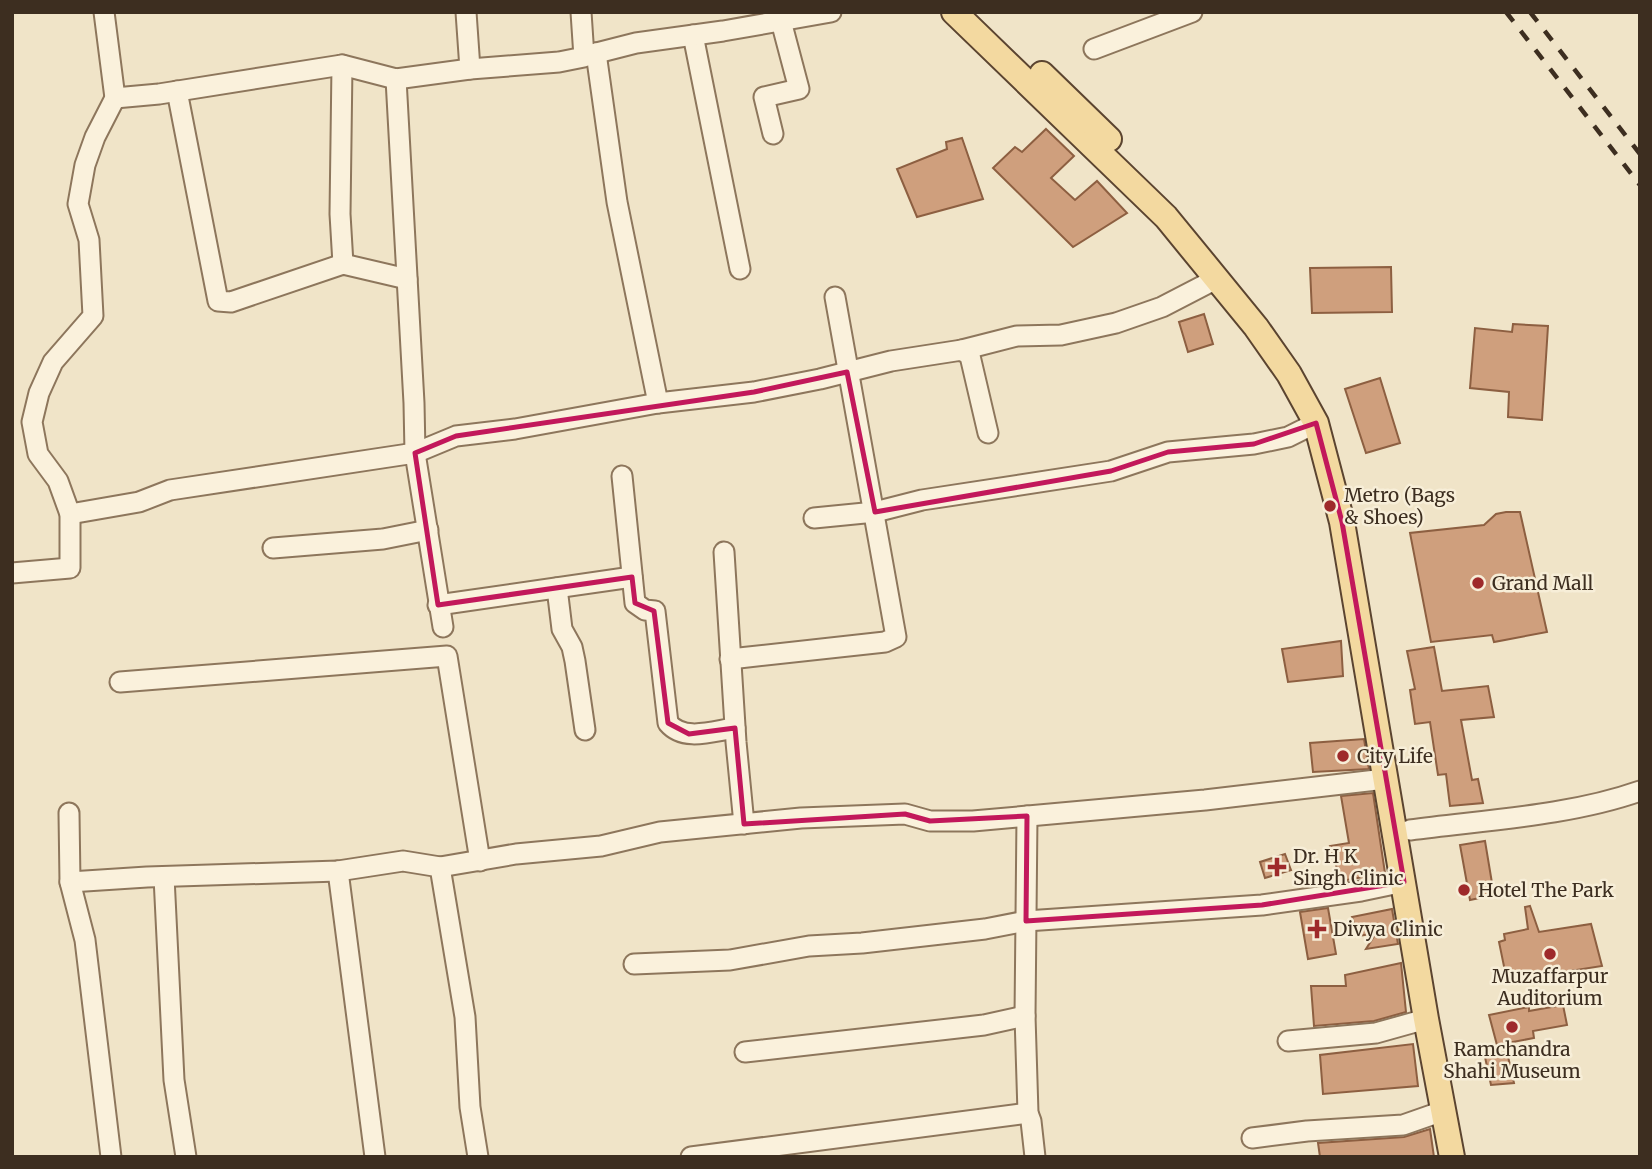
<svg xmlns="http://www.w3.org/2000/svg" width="1652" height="1169" font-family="Merriweather,serif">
  <rect width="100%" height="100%" fill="#f0e4c8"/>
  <g fill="#cf9f7d" stroke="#8d5f41" stroke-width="2">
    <path d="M1046,129L1074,156L1051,178L1075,200L1097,181L1127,213L1073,247L993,168L1015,147L1022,152Z"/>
    <path d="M962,138L983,199L917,217L897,169L947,149L946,142Z"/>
    <path d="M1391,267L1392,312L1312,313L1310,268Z"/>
    <path d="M1204,314L1213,344L1188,352L1179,322Z"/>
    <path d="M1513,324L1548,326L1542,420L1508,417L1509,392L1470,388L1475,328L1512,332Z"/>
    <path d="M1380,378L1400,443L1366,453L1345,389Z"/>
    <path d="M1506,512H1520L1547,632L1494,642L1492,635L1431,642L1410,533L1484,525L1496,514Z"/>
    <path d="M1341,641L1343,676L1288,682L1282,649Z"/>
    <path d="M1434,647L1442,691L1488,686L1494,717L1461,720L1472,780L1478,779L1483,803L1450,806L1446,774L1438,775L1430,722L1415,724L1410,690L1415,689L1407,651Z"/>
    <path d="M1364,739L1369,769L1313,772L1310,743Z"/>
    <path d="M1373,793L1385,873L1341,881L1330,846L1349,843L1341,796Z"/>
    <path d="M1485,841L1494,895L1470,900L1460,845Z"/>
    <path d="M1285,854L1291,870L1265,878L1260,862Z"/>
    <path d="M1530,906L1539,932L1591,924L1602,966L1544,975L1546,982L1524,984L1521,979L1507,981L1499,942L1505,940L1504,934L1528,929L1525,907Z"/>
    <path d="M1328,908L1336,954L1308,959L1300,912Z"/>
    <path d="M1392,909L1398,944L1366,949L1376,933L1358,936L1352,917Z"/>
    <path d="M1401,963L1406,1012L1374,1021L1314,1026L1311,986H1346L1345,975Z"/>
    <path d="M1563,1005L1567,1025L1533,1031L1534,1038L1497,1045L1489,1015L1529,1007V1011Z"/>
    <path d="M1413,1044L1418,1086L1323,1094L1320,1055Z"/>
    <path d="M1507,1052L1514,1083L1491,1085L1485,1057Z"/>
    <path d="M1430,1129L1434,1157H1320L1318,1143L1404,1137Z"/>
  </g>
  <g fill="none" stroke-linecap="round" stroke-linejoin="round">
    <defs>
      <g id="minor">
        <path d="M104,12L115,98L159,94L342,65L396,79L470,69L559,62L584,57L581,12"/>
        <path d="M466,12L470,69"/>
        <path d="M693,35L740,269"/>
        <path d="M1094,49L1192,12"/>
        <path d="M596,53L617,202L658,403"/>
        <path d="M585,56L636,43L723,31L831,12"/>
        <path d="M342,65L340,214L343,264"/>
        <path d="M396,79L414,403L415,453L443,627"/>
        <path d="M177,91L218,301L231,302L343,264L407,279"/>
        <path d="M773,134L764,97L799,89L781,21"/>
        <path d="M962,350L1017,336L1061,335L1116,323L1162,307L1218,278"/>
        <path d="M622,476L635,603L645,610L655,611L668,723C684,742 713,731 735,728"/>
        <path d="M70,514L139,502L170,490L415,453L456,436L515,429L658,403L754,392L820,379L891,361L962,350L970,356L988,433"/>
        <path d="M814,518L875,512L922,500L1111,471L1168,452L1254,444L1288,437L1316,423"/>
        <path d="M273,548L383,539L428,530"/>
        <path d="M724,552L736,742L744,824"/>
        <path d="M12,573L70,568V514L58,481L38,454L32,422L39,393L53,362L93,316L89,240L78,204L85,165L95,137L115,98"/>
        <path d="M557,588L562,629L572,647L575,661L585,730"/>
        <path d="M438,605L632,577"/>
        <path d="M730,659L885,642L896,637L835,297"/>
        <path d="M120,682L447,656L480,861"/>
        <path d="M69,813L70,882L147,877L338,871L403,861L440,867L465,1017L470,1107L478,1157"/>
        <path d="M1027,816L1025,1016L1028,1113L1031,1121L1035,1157"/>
        <path d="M1410,830C1485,820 1569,816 1640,791"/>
        <path d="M440,867L516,854L601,846L660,832L801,818L905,814L930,821H973L1205,800L1385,779"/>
        <path d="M338,871L375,1157"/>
        <path d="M164,877L174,1080L186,1157"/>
        <path d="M70,882L85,940L111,1157"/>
        <path d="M634,964L730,960L809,946L862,943L985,929L1026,921L1262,905L1361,891L1404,882"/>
        <path d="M1288,1041L1376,1033L1426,1019"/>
        <path d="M745,1052L984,1025L1025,1016"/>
        <path d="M1252,1138L1307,1131L1403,1125L1443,1111"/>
        <path d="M691,1157L1028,1113"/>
      </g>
      <g id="major">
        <path d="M954,12L1166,217L1256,327L1289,374L1316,423L1342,522L1426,1019L1452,1157"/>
        <path d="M1042,74L1109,139"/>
      </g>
    </defs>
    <use href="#minor" stroke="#8d765c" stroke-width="23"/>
    <use href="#major" stroke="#5b4430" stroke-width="28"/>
    <use href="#minor" stroke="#faf1dc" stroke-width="19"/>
    <use href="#major" stroke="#f3d9a0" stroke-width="24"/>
    <g stroke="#3d2e20" stroke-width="4.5" stroke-dasharray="12 12" stroke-linecap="butt">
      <path d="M1506,12L1640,185"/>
      <path d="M1530,12L1640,154"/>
    </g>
  </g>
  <path fill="none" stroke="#c2185b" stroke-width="5" stroke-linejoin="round" d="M847,372L875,512L1111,471L1168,452L1254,444L1316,423L1342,522L1404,882L1262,905L1026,921L1027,816L930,821L905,814L744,824L735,728L689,734L668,723L654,611L635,603L632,577L438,605L415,453L456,436L754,392Z"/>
  <g fill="#9e2a2b" stroke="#f7eed8" stroke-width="2.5">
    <circle cx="1330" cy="506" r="7"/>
    <circle cx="1478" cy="583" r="7"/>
    <circle cx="1343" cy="756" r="7"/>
    <path d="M1273.5 856.5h7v7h7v7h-7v7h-7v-7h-7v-7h7z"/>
    <circle cx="1464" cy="890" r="7"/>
    <path d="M1313.5 918.5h7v7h7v7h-7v7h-7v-7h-7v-7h7z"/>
    <circle cx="1550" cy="954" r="7"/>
    <circle cx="1512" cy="1027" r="7"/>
  </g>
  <g text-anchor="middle" stroke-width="5" stroke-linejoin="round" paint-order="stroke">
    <g font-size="19" fill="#3d2e20" stroke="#f7eed8" text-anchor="start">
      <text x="1344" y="502">Metro (Bags<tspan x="1344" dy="22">&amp; Shoes)</tspan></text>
      <text x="1492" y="590">Grand Mall</text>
      <text x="1357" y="763">City Life</text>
      <text x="1293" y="863">Dr. H K<tspan x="1293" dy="22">Singh Clinic</tspan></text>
      <text x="1478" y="897">Hotel The Park</text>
      <text x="1333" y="936">Divya Clinic</text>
      <text x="1550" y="983" text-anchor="middle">Muzaffarpur<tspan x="1550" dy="22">Auditorium</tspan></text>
      <text x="1512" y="1056" text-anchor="middle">Ramchandra<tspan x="1512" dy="22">Shahi Museum</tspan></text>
    </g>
  </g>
  <rect width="1652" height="1169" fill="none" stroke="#3d2e20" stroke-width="28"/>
</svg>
